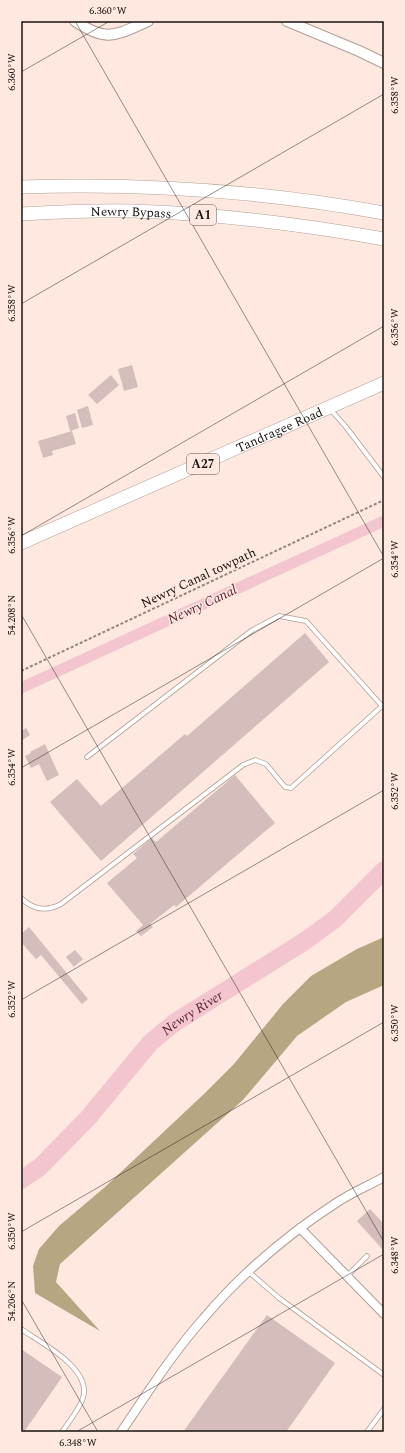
<svg xmlns="http://www.w3.org/2000/svg" width="405" height="1453" font-family="Spectral,serif">
  <rect width="100%" height="100%" fill="#fee8df"/>
  <path fill="#b6a682" d="M384,937V985L346,1002L297,1036L243,1100L60,1264L56,1282L100,1331L35,1293L33,1266L39,1249L59,1226L105,1187L205,1093L234,1064L283,1004L311,976L357,949Z"/>
  <g fill="none" stroke-linecap="round" stroke-linejoin="round">
    <path stroke="#f2c5cf" stroke-width="11" d="M21,688L384,521"/>
    <path stroke="#f2c5cf" stroke-width="18" id="s1" d="M21,1180L40,1167L88,1118L150,1043L174,1023L305,941L335,919L384,870"/>
  </g>
  <g fill="#d5bdbb">
    <path d="M132,365L138,387L124,391L118,369Z"/>
    <path d="M111,375L119,385L97,404L88,395Z"/>
    <path d="M88,406L93,425L82,428L77,410Z"/>
    <path d="M75,413L79,428L70,431L66,416Z"/>
    <path d="M72,431L76,444L52,451L53,455L43,458L38,441Z"/>
    <path d="M305,633L329,662L101,861L50,802L77,779L101,806L185,734L187,736Z"/>
    <path d="M26,728L30,735L21,741V731Z"/>
    <path d="M45,744L59,775L47,781L39,764L31,768L25,756L31,753L30,752Z"/>
    <path d="M235,775L275,823L176,907L174,905L150,924L153,927L141,936L136,931L143,925L107,883L137,858L133,854L152,838L156,842Z"/>
    <path d="M29,927L88,999L82,1004L41,955L36,959L21,942V934Z"/>
    <path d="M75,950L83,959L74,967L66,957Z"/>
    <path d="M370,1209L384,1224V1251L357,1221Z"/>
    <path d="M267,1315L335,1363L286,1432H183Z"/>
    <path d="M21,1349L62,1377L24,1432H21Z"/>
  </g>
  <g fill="none" stroke-linecap="round" stroke-linejoin="round">
    <defs>
      <g id="service">
        <path d="M330,409L346,427L384,477"/>
        <path d="M21,898C33,910 46,912 61,904L243,765L255,760L266,764L285,787L291,788L382,706L306,621L279,616L251,631L87,757"/>
        <path d="M249,1272L279,1298L384,1375"/>
        <path d="M347,1276L367,1256"/>
        <path d="M21,1329C41,1343 92,1368 83,1398C80,1408 68,1423 62,1432"/>
        <path d="M367,1432L384,1409"/>
      </g>
      <g id="minor">
        <path d="M300,1228L384,1314"/>
        <path d="M121,1432C147,1394 172,1354 203,1319C241,1274 287,1235 336,1203C351,1193 368,1186 384,1177"/>
      </g>
      <g id="tertiary">
        <path d="M75,21C107,43 116,35 148,21"/>
        <path d="M287,21L359,51L384,63"/>
      </g>
      <g id="trunk">
        <path d="M21,187C143,183 264,191 384,213"/>
        <path id="s2" d="M21,214C58,212 96,210 133,211C218,214 301,224 384,239"/>
        <path id="s3" d="M21,543L384,383"/>
      </g>
    </defs>
    <use href="#service" stroke="#b29e95" stroke-width="5.5"/>
    <use href="#minor" stroke="#b29e95" stroke-width="10"/>
    <use href="#tertiary" stroke="#b29e95" stroke-width="12"/>
    <use href="#trunk" stroke="#b29e95" stroke-width="14"/>
    <g stroke="#94857f" stroke-width="2" stroke-dasharray="3 2" stroke-linecap="butt">
      <path d="M21,22L23,21"/>
      <path d="M21,671L384,500"/>
    </g>
    <use href="#service" stroke="#fff" stroke-width="4"/>
    <use href="#minor" stroke="#fff" stroke-width="8"/>
    <use href="#tertiary" stroke="#fff" stroke-width="10"/>
    <use href="#trunk" stroke="#fff" stroke-width="13"/>
  </g>
  <path fill="none" stroke="#19120f" stroke-width="1" stroke-opacity="0.45" d="M75,21L384,557M21,72L110,21M21,304L384,94M21,536L384,326M21,614L384,1242M21,768L384,558M21,1000L384,790M21,1232L384,1022M21,1299L98,1432M76,1432L384,1254"/>
  <g text-anchor="middle" stroke-width="3" stroke-linejoin="round" paint-order="stroke">
    <g fill="#fee8df" stroke="#5e524d" stroke-width="1">
      <rect x="190" y="205" width="26" height="20" rx="3"/>
      <rect x="187" y="454" width="32" height="20" rx="3"/>
    </g>
    <g font-size="12" font-weight="bold" fill="#19120f">
      <text x="203" y="219">A1</text>
      <text x="203" y="468">A27</text>
    </g>
    <g font-size="13" fill="#19120f" stroke="#fee8df">
      <text dy="5" stroke="none"><textPath href="#s2" startOffset="110">Newry Bypass</textPath></text>
      <text dy="5" stroke="none"><textPath href="#s3" startOffset="282">Tandragee Road</textPath></text>
      <text transform="translate(198 577) rotate(-25)" y="5">Newry Canal towpath</text>
    </g>
    <g font-size="14" font-style="italic" fill="#551f30" stroke="#fee8df">
      <text transform="translate(202 604) rotate(-25)" y="5">Newry Canal</text>
      <text dy="5" stroke="none"><textPath href="#s1" startOffset="241">Newry River</textPath></text>
    </g>
  </g>
  <rect width="405" height="1453" fill="none" stroke="#fee8df" stroke-width="44"/>
  <rect x="22" y="22" width="361" height="1409" fill="none" stroke="#19120f" stroke-width="1.5"/>
  <g font-size="10" text-anchor="middle" fill="#19120f">
    <text x="108" y="14">6.360°W</text>
    <text transform="translate(11 72) rotate(-90)" y="4">6.360°W</text>
    <text transform="translate(394 95) rotate(-90)" y="4">6.358°W</text>
    <text transform="translate(11 303) rotate(-90)" y="4">6.358°W</text>
    <text transform="translate(394 327) rotate(-90)" y="4">6.356°W</text>
    <text transform="translate(11 535) rotate(-90)" y="4">6.356°W</text>
    <text transform="translate(394 559) rotate(-90)" y="4">6.354°W</text>
    <text transform="translate(11 615) rotate(-90)" y="4">54.208°N</text>
    <text transform="translate(11 767) rotate(-90)" y="4">6.354°W</text>
    <text transform="translate(394 791) rotate(-90)" y="4">6.352°W</text>
    <text transform="translate(11 999) rotate(-90)" y="4">6.352°W</text>
    <text transform="translate(394 1023) rotate(-90)" y="4">6.350°W</text>
    <text transform="translate(11 1231) rotate(-90)" y="4">6.350°W</text>
    <text transform="translate(394 1255) rotate(-90)" y="4">6.348°W</text>
    <text transform="translate(11 1301) rotate(-90)" y="4">54.206°N</text>
    <text x="78" y="1446">6.348°W</text>
  </g>
</svg>
